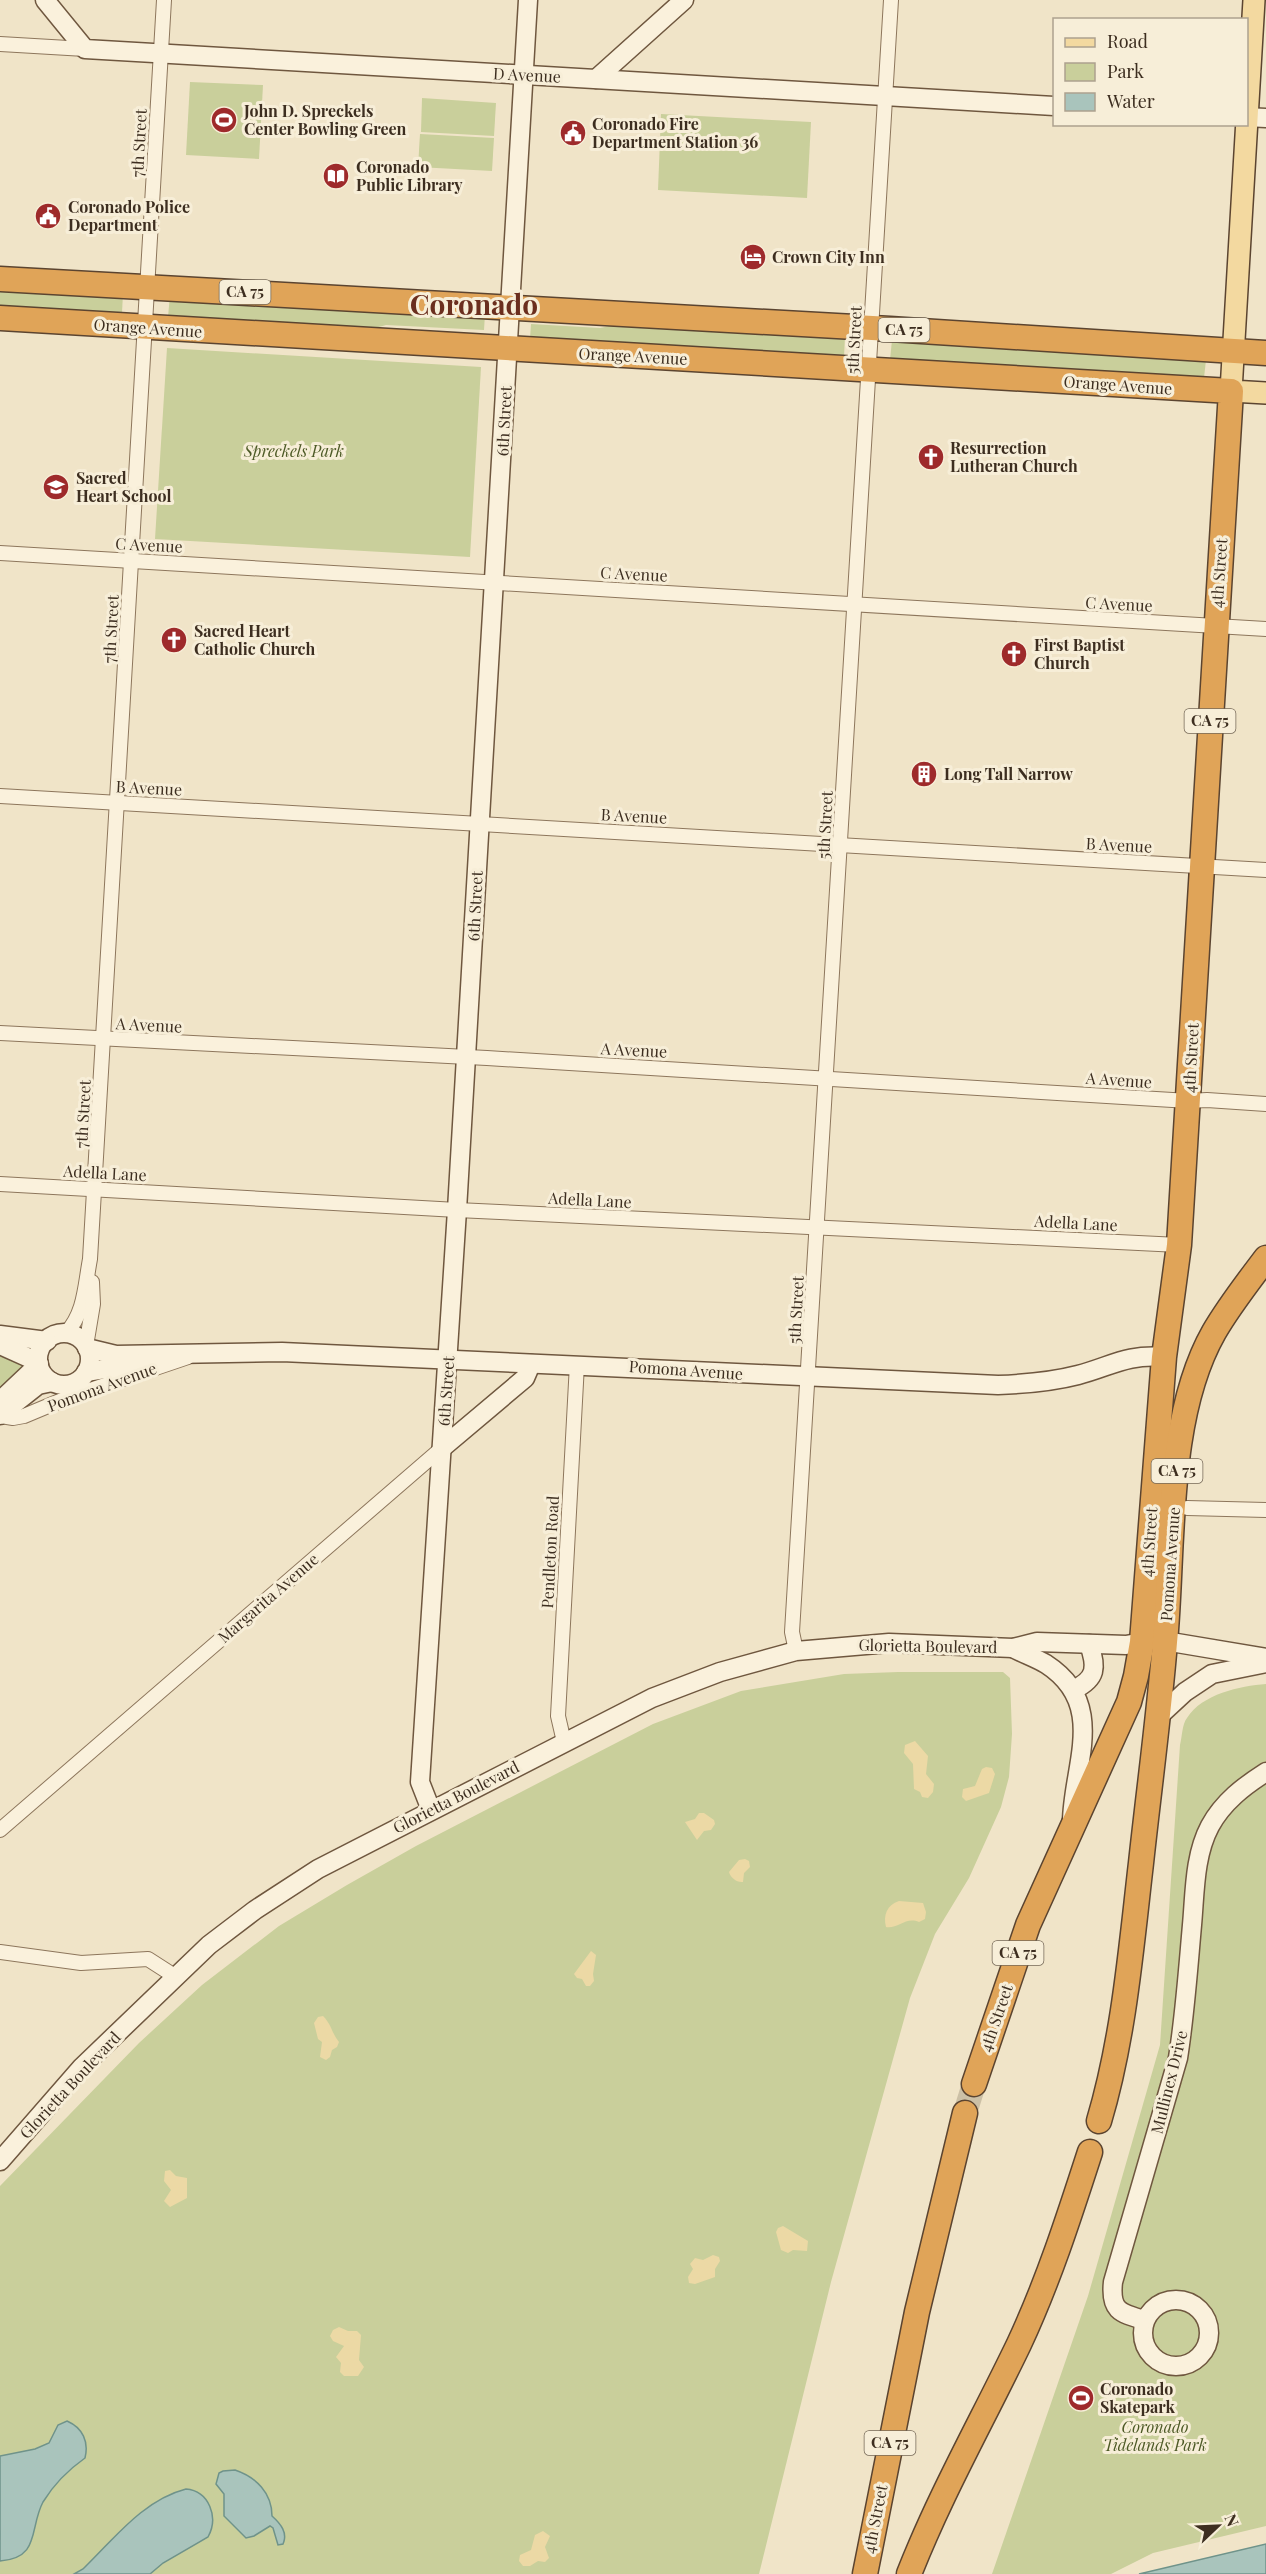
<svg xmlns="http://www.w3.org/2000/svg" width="1266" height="2574" font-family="'Playfair Display',serif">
  <rect width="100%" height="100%" fill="#f0e4c8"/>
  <g fill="#c9cf9b">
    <path d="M190,82L263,85L259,159L186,155Z"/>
    <path d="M422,98L496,103L494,136L421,132Z"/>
    <path d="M661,114L811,122L807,198L658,190Z"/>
    <path d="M420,134L494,138L492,171L418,167Z"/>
    <path d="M0,286L123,293L122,313L0,307Z"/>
    <path d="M170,295L485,314L484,330L386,325L372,329L168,317Z"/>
    <path d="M531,324L600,328L620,324L845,336L844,357L530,339Z"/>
    <path d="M892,340L1206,360L1204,378L890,360Z"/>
    <path d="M167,348L481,367L470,557L155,539Z"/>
    <path d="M0,1350L27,1365L0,1394Z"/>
    <path d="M898,1672H1003L1010,1678L1012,1734L1009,1777L1001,1807L969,1878L935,1934L910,1998L831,2282L759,2574H0V2186L139,2043L202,1985L279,1926L347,1885L416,1846L653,1724L741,1691L844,1674Z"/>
    <path d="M1266,1684V2526L1153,2553L1111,2574H992L1088,2296L1160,2045L1180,1745C1182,1738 1182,1724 1187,1718C1202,1694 1240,1686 1266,1684Z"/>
  </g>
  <g fill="#ecd9a5">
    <path d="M915,1741L928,1756L926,1774L934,1784L933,1792L928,1798L922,1797L920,1792L914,1789L913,1764L904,1753L905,1745Z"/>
    <path d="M986,1767L992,1768L995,1774L989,1793L966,1801L962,1797L963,1789L975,1786L982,1769Z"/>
    <path d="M699,1813H704L714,1820L715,1824L711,1830L704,1831L697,1840L685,1822L695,1819Z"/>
    <path d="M745,1859L749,1861L750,1867L744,1873L743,1882C737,1883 730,1877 729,1872L739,1860Z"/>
    <path d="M899,1901L923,1903L926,1912L925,1919L919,1922C906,1916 898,1929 886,1927C883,1915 887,1905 899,1901Z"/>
    <path d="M591,1951L596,1955L593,1974L594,1981L590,1986H586L582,1979L577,1978L574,1974Z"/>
    <path d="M323,2016C332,2025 331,2032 339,2042L337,2047L332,2050L330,2057L326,2060L320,2057L322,2042L318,2039L314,2023L318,2017Z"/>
    <path d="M170,2170L176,2176L187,2178V2198L170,2207L164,2201L171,2190L164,2181L165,2171Z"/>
    <path d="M783,2226L808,2241L807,2251L793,2250L788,2253L781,2250L776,2232L778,2228Z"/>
    <path d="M713,2255L719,2257L720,2261L715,2269V2277L695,2284L689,2283L688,2277L693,2269L690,2264L695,2258L703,2260Z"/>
    <path d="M339,2327L348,2331H357L361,2335L359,2360L364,2367L358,2376H344L340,2372L341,2363L336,2357L344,2346L333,2341L330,2336L333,2330Z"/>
    <path d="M543,2531L550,2536L545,2547L549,2558L545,2562L538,2561L530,2566H523L519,2561L520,2555L531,2550L535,2535Z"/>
  </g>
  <g fill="#a9c4bc" stroke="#6f938a" stroke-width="1.5">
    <path d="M67,2421C83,2428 89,2442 85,2458C68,2470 54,2484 43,2502C29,2528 41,2558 0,2561V2456L35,2449L49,2443L58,2425Z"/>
    <path d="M235,2470C256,2477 272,2493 272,2516C281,2524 288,2533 283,2544L278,2545L273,2528L270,2526L254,2536L246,2538L224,2516V2494L216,2484L219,2473L223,2471Z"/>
    <path d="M186,2489C209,2491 219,2517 208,2537L163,2563L150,2574H74L83,2569C114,2539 143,2500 186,2489Z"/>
    <path d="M1266,2544V2574H1139Z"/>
  </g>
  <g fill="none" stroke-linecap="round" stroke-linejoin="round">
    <path stroke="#ccc0a6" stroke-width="24" stroke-dasharray="24 12" stroke-linecap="butt" d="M965,2113L974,2084"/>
    <defs>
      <g id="street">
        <path d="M0,44L85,49"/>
        <path d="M0,553L1266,629"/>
        <path d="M0,796L1266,870"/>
        <path d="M0,1033L487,1058L1189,1101L1207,1100L1266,1104"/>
        <path d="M0,1184L457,1210L1179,1245"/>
        <path d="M66,1333C85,1313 85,1285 90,1259L164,0"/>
        <path d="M86,1346L93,1304L92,1282"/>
        <path d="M0,1416L13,1418L24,1416L67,1398L188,1357"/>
        <path d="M1187,1508L1266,1510"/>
        <path d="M796,1651L792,1632L891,0"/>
        <path d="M564,1742L558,1716L577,1364"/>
        <path d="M0,1830L442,1448"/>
        <path d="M0,1952L81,1963L148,1959L176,1977"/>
      </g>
      <g id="secondary">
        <path d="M45,0L85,49L1054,106"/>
        <path d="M596,79L684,0"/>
        <path d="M1246,117L1266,118"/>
        <circle cx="64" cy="1359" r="26"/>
        <path d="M0,1335L47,1341"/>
        <path d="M0,1345L38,1362"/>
        <path d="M87,1348L116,1355L282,1352L998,1385C1025,1384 1051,1382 1078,1375C1112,1366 1126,1354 1164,1357"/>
        <path d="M86,1372L141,1363"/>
        <path d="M0,1401L39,1364"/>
        <path d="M0,1415L38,1385L52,1382"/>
        <path d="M442,1448L525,1378L531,1364"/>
        <path d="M1165,1641L1266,1658"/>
        <path d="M1013,1648C1024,1654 1036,1658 1046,1664C1108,1704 1073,1765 1072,1821"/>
        <path d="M1073,1690C1097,1679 1097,1667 1089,1644"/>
        <path d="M1158,1717L1185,1692L1212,1674L1266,1663"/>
        <path d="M431,1810L420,1782L457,1210L528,0"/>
        <path d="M0,2161L82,2067L209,1945L255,1910L318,1869L652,1698L720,1672L796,1651L889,1643L1013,1648L1037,1642L1126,1645L1142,1642"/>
        <circle cx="1176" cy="2333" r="33"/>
        <path d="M1144,2320C1119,2313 1110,2310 1113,2282L1178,2058C1185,2014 1188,1970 1192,1925C1195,1893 1194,1856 1210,1826C1223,1802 1244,1786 1266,1772"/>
      </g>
      <path id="primary" d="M1254,0L1231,391L1266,393"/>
      <g id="highway">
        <path d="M0,279L890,329L1266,353"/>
        <path d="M0,318L1231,391L1179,1245L1164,1357L1142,1642L1136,1676L1129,1702L1028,1925L974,2084"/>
        <path d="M1099,2121C1124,2037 1131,1949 1141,1863C1149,1789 1159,1716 1165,1642C1174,1546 1165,1418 1214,1332C1229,1306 1248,1282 1266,1258"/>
        <path d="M865,2574L917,2312L965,2113"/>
        <path d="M909,2574C940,2495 982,2421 1019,2344C1048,2282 1069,2217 1090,2152"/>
      </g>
    </defs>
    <use href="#street" stroke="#8d765c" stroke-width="16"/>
    <use href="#secondary" stroke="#6f573f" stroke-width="21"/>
    <use href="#primary" stroke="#5b4430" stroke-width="24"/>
    <use href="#highway" stroke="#5b4430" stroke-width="27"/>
    <use href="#street" stroke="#faf1dc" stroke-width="14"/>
    <use href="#secondary" stroke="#faf1dc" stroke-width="18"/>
    <use href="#primary" stroke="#f3d9a0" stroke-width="21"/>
    <use href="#highway" stroke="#e0a458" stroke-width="24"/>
  </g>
  <defs>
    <symbol id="stadium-disc" viewBox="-11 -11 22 22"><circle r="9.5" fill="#9e2a2b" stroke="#f7eed8"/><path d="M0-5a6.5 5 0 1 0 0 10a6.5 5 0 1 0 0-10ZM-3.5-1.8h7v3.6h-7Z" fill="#fff"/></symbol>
    <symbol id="civic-disc" viewBox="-11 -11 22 22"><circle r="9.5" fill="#9e2a2b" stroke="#f7eed8"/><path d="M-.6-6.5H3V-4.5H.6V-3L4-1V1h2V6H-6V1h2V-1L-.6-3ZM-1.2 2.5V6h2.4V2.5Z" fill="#fff"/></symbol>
    <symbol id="library-disc" viewBox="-11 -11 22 22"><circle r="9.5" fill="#9e2a2b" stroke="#f7eed8"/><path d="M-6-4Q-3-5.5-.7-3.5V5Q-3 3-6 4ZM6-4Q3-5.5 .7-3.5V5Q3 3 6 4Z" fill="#fff"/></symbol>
    <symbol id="hotel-disc" viewBox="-11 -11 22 22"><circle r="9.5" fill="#9e2a2b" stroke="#f7eed8"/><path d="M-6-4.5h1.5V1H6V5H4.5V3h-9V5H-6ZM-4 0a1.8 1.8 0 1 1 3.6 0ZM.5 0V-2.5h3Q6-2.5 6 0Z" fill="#fff"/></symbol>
    <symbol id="church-disc" viewBox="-11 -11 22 22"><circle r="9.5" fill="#9e2a2b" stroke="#f7eed8"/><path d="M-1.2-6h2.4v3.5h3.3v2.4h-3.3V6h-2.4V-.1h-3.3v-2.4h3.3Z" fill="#fff"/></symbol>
    <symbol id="school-disc" viewBox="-11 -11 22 22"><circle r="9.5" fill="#9e2a2b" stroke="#f7eed8"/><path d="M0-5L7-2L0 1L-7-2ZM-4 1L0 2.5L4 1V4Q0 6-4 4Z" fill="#fff"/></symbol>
    <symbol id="building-disc" viewBox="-11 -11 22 22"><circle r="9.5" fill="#9e2a2b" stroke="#f7eed8"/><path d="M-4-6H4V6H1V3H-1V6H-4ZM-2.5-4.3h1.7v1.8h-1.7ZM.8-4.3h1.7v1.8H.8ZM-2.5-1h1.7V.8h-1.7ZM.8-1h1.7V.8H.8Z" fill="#fff"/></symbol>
  </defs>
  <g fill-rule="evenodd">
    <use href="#stadium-disc" x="209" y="105" width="30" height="30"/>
    <use href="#civic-disc" x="558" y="118" width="30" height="30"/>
    <use href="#library-disc" x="321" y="161" width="30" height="30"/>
    <use href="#civic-disc" x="33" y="201" width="30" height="30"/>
    <use href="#hotel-disc" x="738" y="242" width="30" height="30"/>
    <use href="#church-disc" x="916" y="442" width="30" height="30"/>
    <use href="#school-disc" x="41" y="472" width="30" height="30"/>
    <use href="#church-disc" x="159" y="625" width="30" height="30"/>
    <use href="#church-disc" x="999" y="639" width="30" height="30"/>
    <use href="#building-disc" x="909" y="759" width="30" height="30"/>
    <use href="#stadium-disc" x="1066" y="2383" width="30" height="30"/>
  </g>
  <g text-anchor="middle" stroke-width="6" stroke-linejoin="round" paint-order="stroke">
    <g fill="#f7eed8" stroke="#756857" stroke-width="1.5">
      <rect x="219.5" y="280" width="51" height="24" rx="4.5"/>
      <rect x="878.5" y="318" width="51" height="24" rx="4.5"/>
      <rect x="1184.5" y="709" width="51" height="24" rx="4.5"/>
      <rect x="1151.5" y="1459" width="51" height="24" rx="4.5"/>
      <rect x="992.5" y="1941" width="51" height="24" rx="4.5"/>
      <rect x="864.5" y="2431" width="51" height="24" rx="4.5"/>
    </g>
    <g font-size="15" font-weight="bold" fill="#3d2e20">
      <text x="245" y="297">CA 75</text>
      <text x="904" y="335">CA 75</text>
      <text x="1210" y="726">CA 75</text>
      <text x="1177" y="1476">CA 75</text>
      <text x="1018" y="1958">CA 75</text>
      <text x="890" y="2448">CA 75</text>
    </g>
    <g font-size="16" fill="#3d2e20" stroke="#f7eed8">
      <text transform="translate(527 75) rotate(3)" y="6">D Avenue</text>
      <text transform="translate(139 143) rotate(-87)" y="6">7th Street</text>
      <text transform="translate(148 328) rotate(4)" y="6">Orange Avenue</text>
      <text transform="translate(854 340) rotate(-87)" y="6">5th Street</text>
      <text transform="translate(633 356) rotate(3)" y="6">Orange Avenue</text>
      <text transform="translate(1118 385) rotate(4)" y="6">Orange Avenue</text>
      <text transform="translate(504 421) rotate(-87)" y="6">6th Street</text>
      <text transform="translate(149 545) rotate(3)" y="6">C Avenue</text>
      <text transform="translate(1219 573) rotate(-86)" y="6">4th Street</text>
      <text transform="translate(634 574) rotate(3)" y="6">C Avenue</text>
      <text transform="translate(1119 604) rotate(3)" y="6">C Avenue</text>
      <text transform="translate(111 629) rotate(-87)" y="6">7th Street</text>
      <text transform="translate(149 788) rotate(3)" y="6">B Avenue</text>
      <text transform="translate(634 816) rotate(3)" y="6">B Avenue</text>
      <text transform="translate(825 825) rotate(-87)" y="6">5th Street</text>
      <text transform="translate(1119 845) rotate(3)" y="6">B Avenue</text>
      <text transform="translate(475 906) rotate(-87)" y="6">6th Street</text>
      <text transform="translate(149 1025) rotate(3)" y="6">A Avenue</text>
      <text transform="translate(634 1050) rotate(3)" y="6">A Avenue</text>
      <text transform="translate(1191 1058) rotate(-87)" y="6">4th Street</text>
      <text transform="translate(1119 1080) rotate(4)" y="6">A Avenue</text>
      <text transform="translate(83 1114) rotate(-87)" y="6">7th Street</text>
      <text transform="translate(105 1173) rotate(3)" y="6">Adella Lane</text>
      <text transform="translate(590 1200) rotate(3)" y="6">Adella Lane</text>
      <text transform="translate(1076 1223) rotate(3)" y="6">Adella Lane</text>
      <text transform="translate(796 1310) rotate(-87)" y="6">5th Street</text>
      <text transform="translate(686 1370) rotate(4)" y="6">Pomona Avenue</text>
      <text transform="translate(102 1387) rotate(-20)" y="6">Pomona Avenue</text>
      <text transform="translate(446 1391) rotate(-86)" y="6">6th Street</text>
      <text transform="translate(1149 1542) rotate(-86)" y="6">4th Street</text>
      <text transform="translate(550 1552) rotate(-87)" y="6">Pendleton Road</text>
      <text transform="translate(1170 1564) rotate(-86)" y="6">Pomona Avenue</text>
      <text transform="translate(268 1598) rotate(-41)" y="6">Margarita Avenue</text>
      <text transform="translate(928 1646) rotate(1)" y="6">Glorietta Boulevard</text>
      <text transform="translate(456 1797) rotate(-27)" y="6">Glorietta Boulevard</text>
      <text transform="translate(996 2018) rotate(-71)" y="6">4th Street</text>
      <text transform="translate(1169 2082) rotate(-76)" y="6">Mullinex Drive</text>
      <text transform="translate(70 2085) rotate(-47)" y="6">Glorietta Boulevard</text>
      <text transform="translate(875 2519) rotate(-79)" y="6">4th Street</text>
    </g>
    <g font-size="16" font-weight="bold" fill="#3d2e20" stroke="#f7eed8" text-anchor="start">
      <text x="244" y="117">John D. Spreckels<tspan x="244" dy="18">Center Bowling Green</tspan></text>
      <text x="592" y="130">Coronado Fire<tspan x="592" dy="18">Department Station 36</tspan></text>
      <text x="356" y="173">Coronado<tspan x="356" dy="18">Public Library</tspan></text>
      <text x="68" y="213">Coronado Police<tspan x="68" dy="18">Department</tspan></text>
      <text x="772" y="263">Crown City Inn</text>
      <text x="950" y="454">Resurrection<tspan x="950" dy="18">Lutheran Church</tspan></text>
      <text x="76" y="484">Sacred<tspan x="76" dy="18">Heart School</tspan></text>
      <text x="194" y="637">Sacred Heart<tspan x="194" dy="18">Catholic Church</tspan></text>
      <text x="1034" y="651">First Baptist<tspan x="1034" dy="18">Church</tspan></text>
      <text x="944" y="780">Long Tall Narrow</text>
      <text x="1100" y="2395">Coronado<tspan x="1100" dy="18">Skatepark</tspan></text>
    </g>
    <g font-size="16" font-style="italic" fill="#4d5a26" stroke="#f7eed8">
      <text x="294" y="457">Spreckels Park</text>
      <text x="1155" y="2433">Coronado<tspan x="1155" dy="18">Tidelands Park</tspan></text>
    </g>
    <g font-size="28" font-weight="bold" fill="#6b2e1e" stroke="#f7eed8">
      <text x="474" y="315">Coronado</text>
    </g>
  </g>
  <rect x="1053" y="18" width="195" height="108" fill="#f7eed8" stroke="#ada18e" stroke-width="1.5"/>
  <rect x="1065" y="38" width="30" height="9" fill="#f3d9a0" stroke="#ada18e" stroke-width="1.5"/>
  <text x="1107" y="48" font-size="18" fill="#3d2e20">Road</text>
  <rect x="1065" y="63" width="30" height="18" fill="#c9cf9b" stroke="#ada18e" stroke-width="1.5"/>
  <text x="1107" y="78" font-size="18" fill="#3d2e20">Park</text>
  <rect x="1065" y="93" width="30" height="18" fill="#a9c4bc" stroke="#ada18e" stroke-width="1.5"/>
  <text x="1107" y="108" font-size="18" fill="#3d2e20">Water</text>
  <g transform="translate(1218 2526) rotate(67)" stroke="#f7eed8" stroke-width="4.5" paint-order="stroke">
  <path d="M0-4.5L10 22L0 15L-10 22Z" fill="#3d2e20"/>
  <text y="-9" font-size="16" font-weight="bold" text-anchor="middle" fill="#3d2e20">N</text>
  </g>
</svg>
